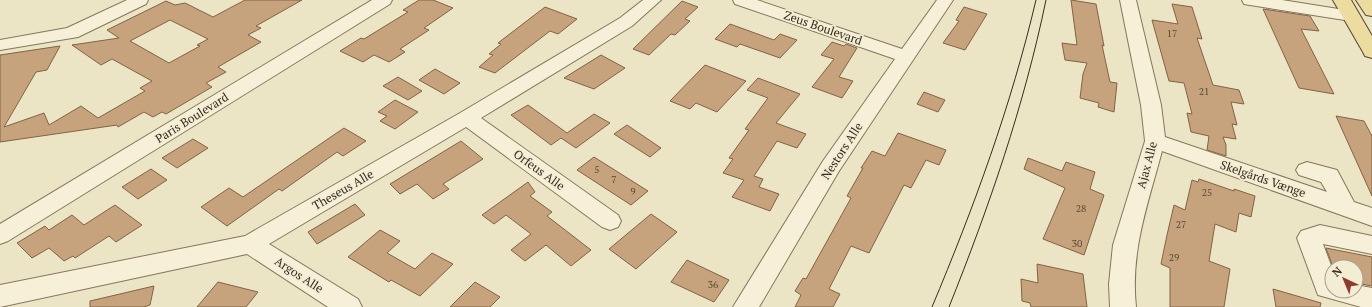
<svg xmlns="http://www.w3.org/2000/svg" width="1372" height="307" font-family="'PT Serif',serif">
  <rect width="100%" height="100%" fill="#ebe4c5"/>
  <g fill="#c7a37d" stroke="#826344" fill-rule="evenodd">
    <path d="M245,0H302L256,26L261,28L248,35L261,42L218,67L226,72L206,83L212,87L166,114L162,112L153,117L144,112L118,127L117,125L0,142V55L60,46L47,70L36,72L4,127L44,113L49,125L81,106L98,118L145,91L140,88L152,81L112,59L101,65L72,45L119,38L107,30L166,1L175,5L185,3L213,17ZM170,20L208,39L197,45L200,46L169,63L130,41Z"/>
    <path d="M419,0H433L453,8L424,28L429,30L400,49L405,52L389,62L374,55L363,62L340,51L361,38L364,39L408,12L403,10Z"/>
    <path d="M1071,0L1096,4L1104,46L1102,45L1110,82L1117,83L1114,112L1098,107L1099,103L1080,98L1083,74L1087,63L1065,60L1062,43L1077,45Z"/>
    <path d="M682,1L698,7L685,19L690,21L675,35L671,34L649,55L633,49Z"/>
    <path d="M1172,4L1192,7L1202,39L1197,38L1213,85L1239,90L1244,104L1231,102L1237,125L1232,124L1236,139L1223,137L1226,145V156L1207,150L1209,136L1191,132L1187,113L1192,114L1184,83L1169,81L1152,20L1178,24Z"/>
    <path d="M545,7L577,19L558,34L550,31L495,73L479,67L493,55L489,54L501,44L498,43Z"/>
    <path d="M964,7L987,14L965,50L943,43L959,21L956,20Z"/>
    <path d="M1263,9L1310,16L1319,31L1301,29L1334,94L1299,88Z"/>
    <path d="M730,24L774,40L780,34L797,40L780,58L740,44L737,47L715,39Z"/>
    <path d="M832,42L844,46L846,44L857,48L839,77L853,81L842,98L812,87L834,59L821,55Z"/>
    <path d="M601,55L625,68L594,89L564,78Z"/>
    <path d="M705,65L746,81L717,112L696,103L690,109L670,101Z"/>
    <path d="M435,69L460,83L444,94L419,80Z"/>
    <path d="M398,77L422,91L408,100L383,86Z"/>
    <path d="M758,78L800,94L776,123L806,134L797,148L777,141L754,176L763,179L759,187L779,194L770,211L732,197L744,180L723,173L733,159L729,158L749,130L745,129L768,98L747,90Z"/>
    <path d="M924,92L945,100L938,112L917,104Z"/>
    <path d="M395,100L418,112L395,129L380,121L387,116L378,112Z"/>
    <path d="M528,105L567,133L594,114L610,123L576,148L561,138L551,145L511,115Z"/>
    <path d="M1336,116L1364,121L1372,136V196Z"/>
    <path d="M627,125L661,148L650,157L614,134Z"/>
    <path d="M344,128L366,141L343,156L337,152L282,191L279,189L227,226L201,207L229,188L243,197Z"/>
    <path d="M898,133L946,150L939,165L926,160L911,188L904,185L869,253L851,246L829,289L840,294L833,307H795L801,295L795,291L803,278L806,279L851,198L847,196L863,168H861L872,151L885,156Z"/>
    <path d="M193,139L208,148L177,168L162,158Z"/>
    <path d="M461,141L483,159L443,184L449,189L433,199L417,184L400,194L390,184Z"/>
    <path d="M594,157L648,191L631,205L577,170Z"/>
    <path d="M1028,158L1062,171L1066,162L1095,172L1090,189L1104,195L1084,255L1043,239L1065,188L1024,169Z"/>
    <path d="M151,169L167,180L138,199L122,187Z"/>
    <path d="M1199,179L1234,191V189L1255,196L1251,217L1239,213L1236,232L1215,224L1209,261L1230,269L1224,307H1170V268L1161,264L1167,235L1174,205L1185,210L1192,180L1198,182Z"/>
    <path d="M528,182L535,192L530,196L552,212L547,216L591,250L571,266L546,245L525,261L511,250L531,234L506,215L494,224L482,215Z"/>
    <path d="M355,204L365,215L317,244L308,232Z"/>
    <path d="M115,205L142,225L116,242L109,236L75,258L73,256L64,261L49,248L32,258L17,243L45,226L49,230L72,215L84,225Z"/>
    <path d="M651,214L677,232L636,269L609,249Z"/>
    <path d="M380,230L400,241L387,253L415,269L432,253L453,264L420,296L391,280L389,282L348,257Z"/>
    <path d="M1326,248L1372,257V286L1356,283V267H1333Z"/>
    <path d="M687,260L729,280L714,302L671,282Z"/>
    <path d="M1037,264L1083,274L1087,307H1031L1030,303L1022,301L1021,279L1038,283Z"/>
    <path d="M218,282L258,292L246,307H197Z"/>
    <path d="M475,282L500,297L490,307H450Z"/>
    <path d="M154,286L150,305L144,307H90V301Z"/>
    <path d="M1273,289L1321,303L1320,307H1276Z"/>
  </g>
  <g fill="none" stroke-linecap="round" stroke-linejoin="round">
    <defs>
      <g id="minor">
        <path d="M127,0H148L146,4L78,37L0,50V40L67,28Z"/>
        <path d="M372,0H392L390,4L8,241L0,244V224Z"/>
        <path d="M643,0H661L632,26L481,118L618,215L621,221L618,227L610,230L602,227L466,127L269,244L358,299L362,307H328L247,254L0,307V285L245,236L460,113L620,18Z"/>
        <path d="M733,0H757L902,49L937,0H953L839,171L759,307H733L823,161L895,59L735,4Z"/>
        <path d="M1120,0H1136L1161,105L1165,137L1327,192L1321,182L1299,175L1296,170L1299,165L1307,162L1337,170L1354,202L1372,208V226L1162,151C1148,204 1130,251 1136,307H1110L1109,284L1113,245L1145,141L1141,105Z"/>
        <path d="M1242,0H1282L1351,11L1357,12L1360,16L1357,20L1351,21L1250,5L1244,4Z"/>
        <path d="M1320,225L1372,236V254L1323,244L1332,268V291H1356V285L1372,288V307H1361L1318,295L1297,238L1301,231Z"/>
      </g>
      <g id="major">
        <path d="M1333,0H1351L1372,36V58L1365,56L1363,52Z"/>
        <path d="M1356,0H1372V16L1366,15Z"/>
      </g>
    </defs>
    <use href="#minor" stroke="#85765c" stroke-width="2"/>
    <use href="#major" stroke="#534430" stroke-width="2"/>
    <use href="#minor" fill="#f6f0d8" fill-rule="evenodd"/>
    <use href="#major" fill="#ecdc9f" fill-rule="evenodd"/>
    <g stroke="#362c1f" stroke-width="1">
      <path d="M932,307C974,207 1011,106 1036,0"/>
      <path d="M949,307C989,207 1024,106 1046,0"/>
    </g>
  </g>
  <g text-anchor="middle" stroke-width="3.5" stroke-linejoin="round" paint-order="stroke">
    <g font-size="10" fill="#5a4a36">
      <text x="1172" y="37">17</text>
      <text x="1204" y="95">21</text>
      <text x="597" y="173">5</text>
      <text x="614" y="183">7</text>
      <text x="633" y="195">9</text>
      <text x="1207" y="196">25</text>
      <text x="1081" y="212">28</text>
      <text x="1181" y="228">27</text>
      <text x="1077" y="247">30</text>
      <text x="1174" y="261">29</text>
      <text x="713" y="288">36</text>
    </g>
    <g font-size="12" fill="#362c1f" stroke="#f3edd4">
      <text transform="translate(823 28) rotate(19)" y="4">Zeus Boulevard</text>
      <text transform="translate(192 118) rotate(-32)" y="4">Paris Boulevard</text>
      <text transform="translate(842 151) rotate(-57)" y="4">Nestors Alle</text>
      <text transform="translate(1147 165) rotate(-75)" y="4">Ajax Alle</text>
      <text transform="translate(539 170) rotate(36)" y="4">Orfeus Alle</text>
      <text transform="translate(1263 179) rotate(19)" y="4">Skelgårds Vænge</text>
      <text transform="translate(343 190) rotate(-30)" y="4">Theseus Alle</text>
      <text transform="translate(299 275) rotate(33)" y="4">Argos Alle</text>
    </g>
  </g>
  <g transform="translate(1344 279) rotate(316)"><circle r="19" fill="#f3edd4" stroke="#a7a08c"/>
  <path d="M0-3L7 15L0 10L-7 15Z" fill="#903930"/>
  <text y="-6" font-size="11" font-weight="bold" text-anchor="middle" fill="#362c1f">N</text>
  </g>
</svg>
